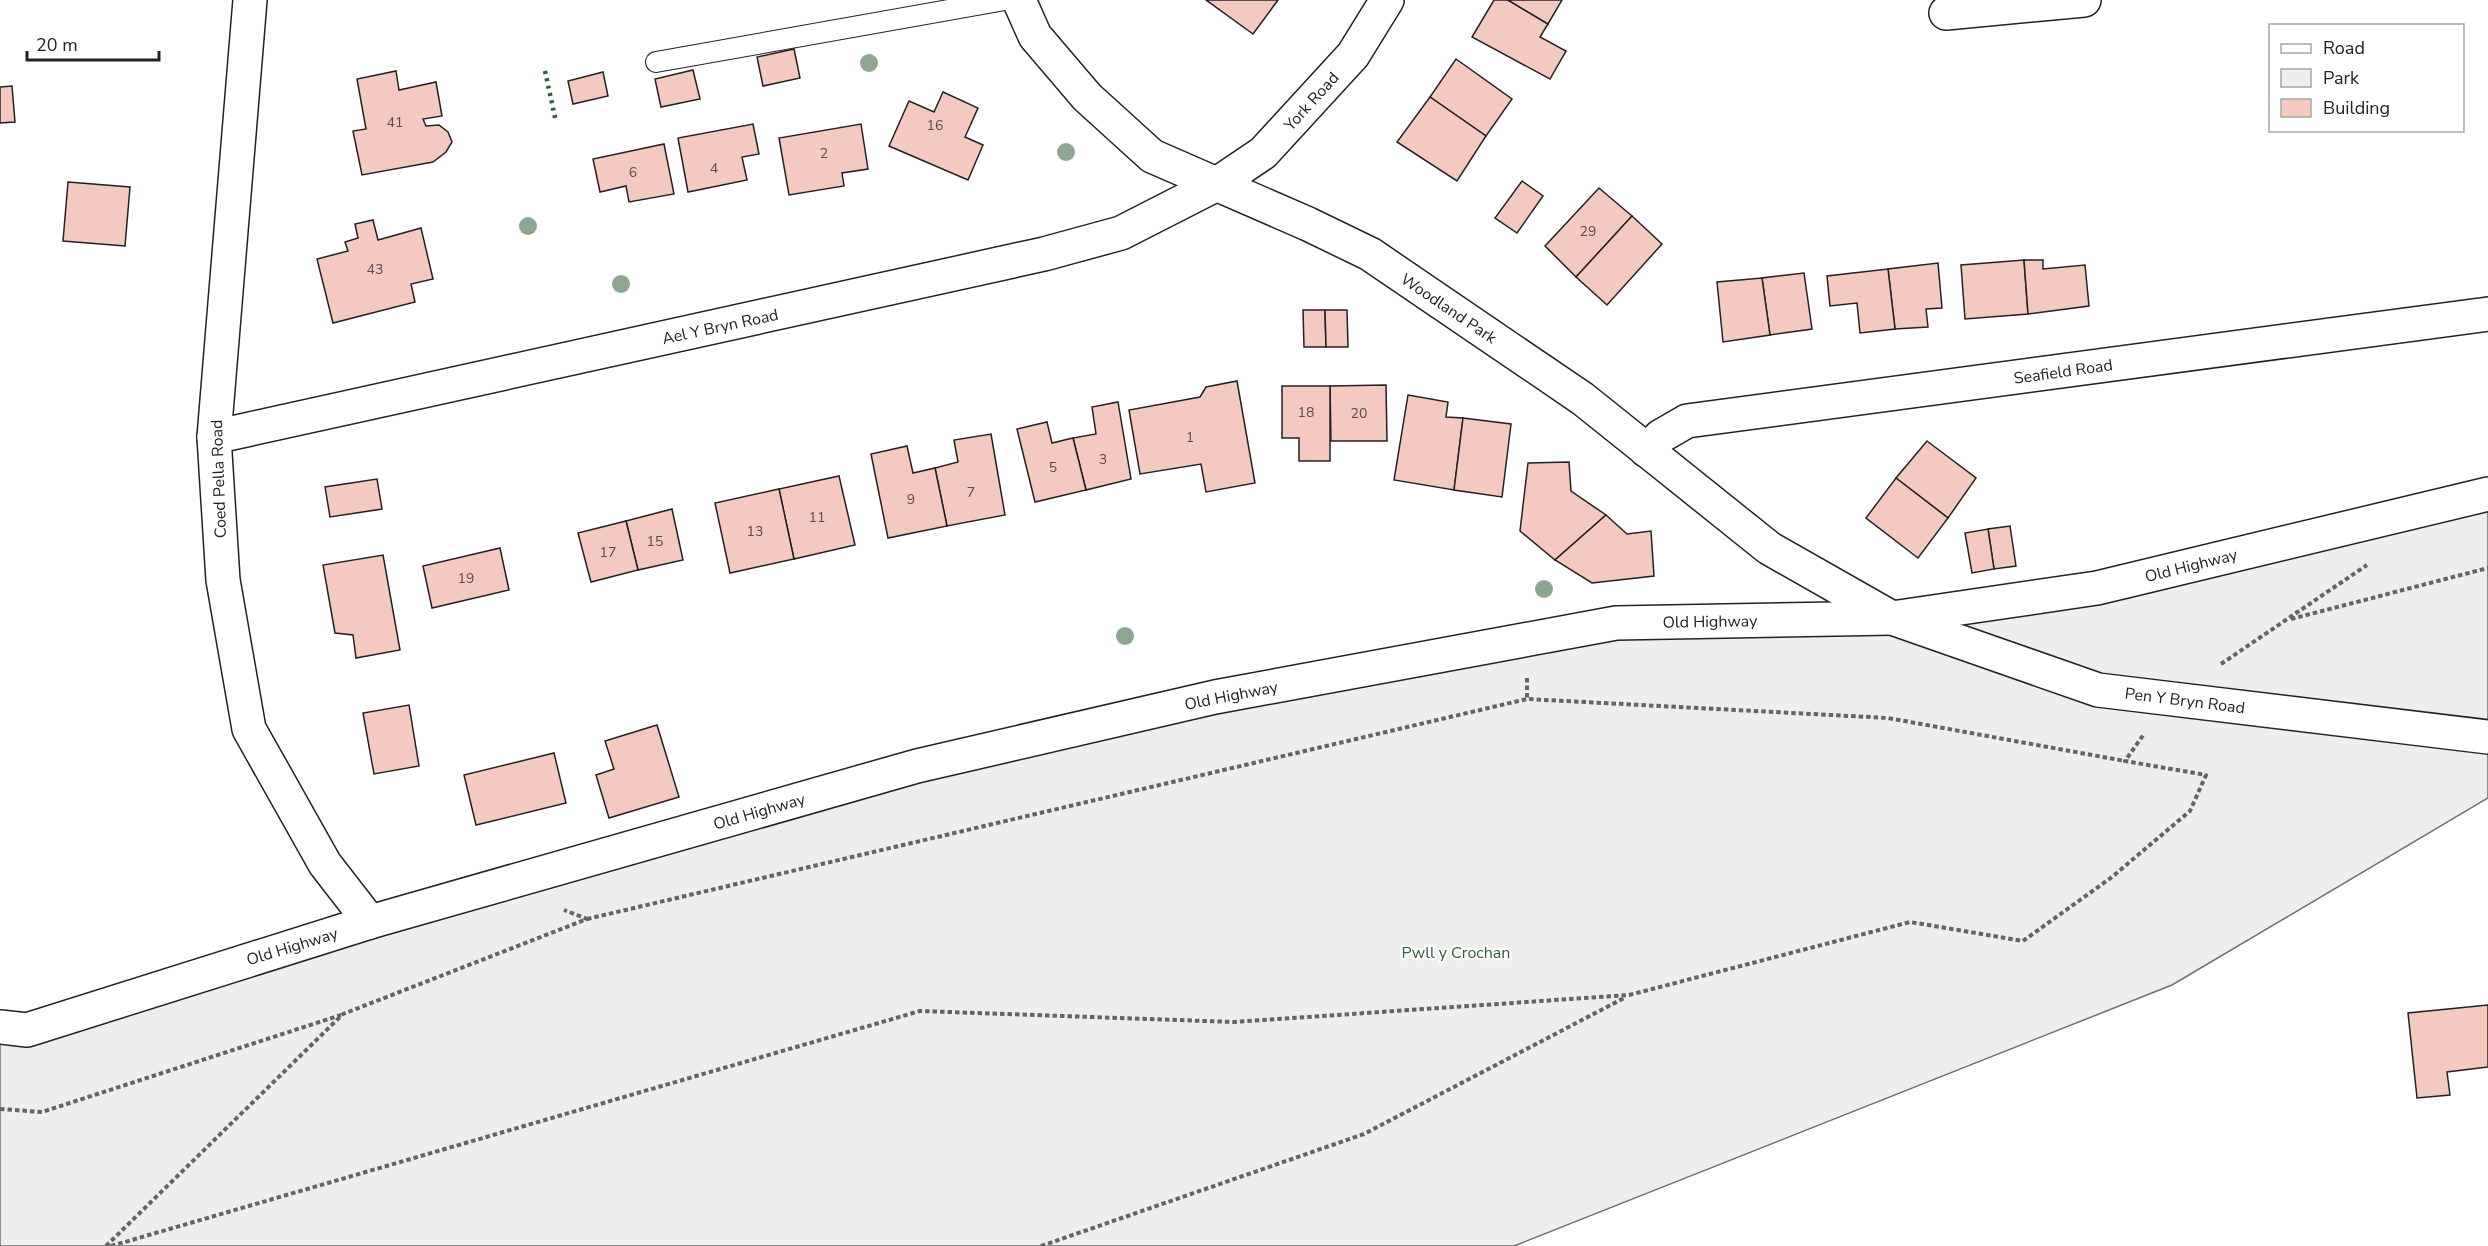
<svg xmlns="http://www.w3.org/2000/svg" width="2488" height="1246" font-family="'Nunito Sans',sans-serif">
  <rect width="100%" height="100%" fill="#fff"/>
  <path fill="#eee" stroke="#6f6f6f" stroke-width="1.5" d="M2488,494V798L2172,985L1514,1246H0V1027L650,842L1616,623L1951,620Z"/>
  <g fill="#f3c9c0" stroke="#222" stroke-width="1.5">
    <path d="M1206,0H1278L1253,34Z"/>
    <path d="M1494,0H1508L1548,24L1540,37L1566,51L1550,79L1472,37Z"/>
    <path d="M1508,0H1562L1548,24Z"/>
    <path d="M794,49L800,78L763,86L757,57Z"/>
    <path d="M1456,59L1512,99L1486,136L1430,97Z"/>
    <path d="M693,70L700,99L661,107L655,79Z"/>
    <path d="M396,71L399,90L436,82L442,116L423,119L426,126L439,125L448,132L452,142L446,152L433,162L362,175L353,131L366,129L357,79Z"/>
    <path d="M603,72L608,96L573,104L568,81Z"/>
    <path d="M12,86L15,122L0,123V87Z"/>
    <path d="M943,92L978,108L965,137L983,145L968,180L889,146L909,101L934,112Z"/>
    <path d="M1430,97L1486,136L1457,181L1397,142Z"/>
    <path d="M753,124L759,154L742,157L747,180L688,192L678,138Z"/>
    <path d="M861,124L868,169L842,173L844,186L789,195L779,138Z"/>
    <path d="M664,144L674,194L629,202L626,186L600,192L593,159Z"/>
    <path d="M1522,181L1543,196L1517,233L1495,218Z"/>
    <path d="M68,182L130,187L125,246L63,241Z"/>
    <path d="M1599,188L1632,216L1576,277L1545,246Z"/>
    <path d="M1632,216L1662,244L1607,305L1576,277Z"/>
    <path d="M373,220L378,240L421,228L433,279L411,284L415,302L333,323L317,259L348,251L345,242L358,238L355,224Z"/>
    <path d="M2024,260L2028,314L1965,319L1961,265Z"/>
    <path d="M2024,260H2043V269L2085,265L2089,306L2028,314Z"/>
    <path d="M1938,263L1942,308L1926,309L1928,327L1895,329L1888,269Z"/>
    <path d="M1888,269L1895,329L1860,333L1857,303L1830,306L1827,276Z"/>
    <path d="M1804,273L1812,329L1770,335L1762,278Z"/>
    <path d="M1762,278L1770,335L1723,342L1717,282Z"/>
    <path d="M1303,310H1325L1326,347H1304Z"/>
    <path d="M1325,310H1347L1348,347H1326Z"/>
    <path d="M1237,381L1255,483L1206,492L1201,464L1140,474L1129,410L1200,397L1206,387Z"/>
    <path d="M1386,385L1387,441H1331L1330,386Z"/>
    <path d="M1282,386H1330V461H1299V438H1282Z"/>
    <path d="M1408,395L1448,402L1446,417L1463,418L1454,490L1394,480Z"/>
    <path d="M1118,402L1131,479L1086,490L1073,438L1096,434L1092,407Z"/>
    <path d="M1463,418L1511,424L1502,497L1454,490Z"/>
    <path d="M1047,422L1052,443L1073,438L1086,490L1035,502L1017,429Z"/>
    <path d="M991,434L1005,515L947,526L935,468L958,462L954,440Z"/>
    <path d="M1927,441L1976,478L1948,518L1896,478Z"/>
    <path d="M907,446L913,473L935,468L947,526L888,538L871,454Z"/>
    <path d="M1569,462L1571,491L1606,515L1555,560L1520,531L1528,463Z"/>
    <path d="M839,476L855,545L794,559L779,489Z"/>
    <path d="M1896,478L1948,518L1918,558L1866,518Z"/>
    <path d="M377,479L382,509L330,517L325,487Z"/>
    <path d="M779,489L794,559L730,573L715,503Z"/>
    <path d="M672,509L683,560L638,570L626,521Z"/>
    <path d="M1606,515L1627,534L1651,531L1654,576L1592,583L1555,560Z"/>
    <path d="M626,521L638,570L591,582L578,533Z"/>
    <path d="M2010,526L2016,566L1994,569L1988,529Z"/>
    <path d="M1988,529L1994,569L1972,573L1965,533Z"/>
    <path d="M500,548L509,590L432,608L423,566Z"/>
    <path d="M383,555L400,650L356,658L353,635L335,633L323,565Z"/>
    <path d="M409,705L419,766L374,774L363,713Z"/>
    <path d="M657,725L679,797L609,818L596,775L614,769L605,741Z"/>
    <path d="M554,753L566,803L476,825L464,775Z"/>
    <path d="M2488,1005V1067L2447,1072L2450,1095L2417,1098L2408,1013Z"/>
  </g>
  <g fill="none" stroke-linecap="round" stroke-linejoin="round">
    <defs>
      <path id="service" d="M656,62L1005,0"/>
      <g id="minor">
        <path d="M250,0L214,437L223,580L249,729L325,864L370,922"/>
        <path d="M1019,0L1035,36L1087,97L1152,156L1308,224L1370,254L1583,399L1769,548L1892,618L2098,690L2488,737"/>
        <path d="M1946,13L2084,0"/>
        <path d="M214,437L1044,254L1121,233L1217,184L1263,153L1353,55L1387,0"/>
        <path d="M1646,450L1661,436L1687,421L2488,314"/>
      </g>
      <path id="tertiary" d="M0,1027L27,1030L370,922L917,766L1215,697L1616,623L1892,618L2097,588L2488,494"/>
    </defs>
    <use href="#service" stroke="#222" stroke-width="22"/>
    <use href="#minor" stroke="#222" stroke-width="36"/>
    <use href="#tertiary" stroke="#222" stroke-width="36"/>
    <g stroke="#646464" stroke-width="4" stroke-dasharray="4.5 3" stroke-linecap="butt">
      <path d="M2291,619L2488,568"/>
      <path d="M2221,664L2367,565"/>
      <path d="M1527,678V699"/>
      <path d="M587,919L1527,699L1888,718L2125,761"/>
      <path d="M0,1109L42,1112L341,1015"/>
      <path d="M106,1246L343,1014L587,919L564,910"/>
      <path d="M111,1246L920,1011L1234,1022L1629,995L1910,922L2023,941L2112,877L2190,811L2206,775L2125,761L2144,734"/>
      <path d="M1041,1246L1364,1134L1626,997"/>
    </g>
    <use href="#service" stroke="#fff" stroke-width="20"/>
    <use href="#minor" stroke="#fff" stroke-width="33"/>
    <use href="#tertiary" stroke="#fff" stroke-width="33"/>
    <path stroke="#2f5e38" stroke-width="4.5" stroke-dasharray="3 4.5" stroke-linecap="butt" d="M545,71L556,122"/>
  </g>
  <g fill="#8da692">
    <circle cx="869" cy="63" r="9"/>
    <circle cx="1066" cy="152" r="9"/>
    <circle cx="528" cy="226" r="9"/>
    <circle cx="621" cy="284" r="9"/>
    <circle cx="1544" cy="589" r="9"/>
    <circle cx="1125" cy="636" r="9"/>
  </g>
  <g text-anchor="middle" stroke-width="4.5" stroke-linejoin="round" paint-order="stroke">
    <g font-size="14" fill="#564c4a">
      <text x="395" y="127">41</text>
      <text x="935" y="130">16</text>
      <text x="824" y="158">2</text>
      <text x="714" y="173">4</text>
      <text x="633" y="177">6</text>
      <text x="1588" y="236">29</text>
      <text x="375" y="274">43</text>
      <text x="1306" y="417">18</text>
      <text x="1359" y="418">20</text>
      <text x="1190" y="442">1</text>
      <text x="1103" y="464">3</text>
      <text x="1053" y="472">5</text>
      <text x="971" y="497">7</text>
      <text x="911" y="504">9</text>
      <text x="817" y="522">11</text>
      <text x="755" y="536">13</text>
      <text x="655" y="546">15</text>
      <text x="608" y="557">17</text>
      <text x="466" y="583">19</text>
    </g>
    <g font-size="16" fill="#222" stroke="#fff">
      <text transform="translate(1311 101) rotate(-48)" y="6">York Road</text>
      <text transform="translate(1449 308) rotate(34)" y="6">Woodland Park</text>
      <text transform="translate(720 326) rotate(-12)" y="6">Ael Y Bryn Road</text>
      <text transform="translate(2063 371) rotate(-8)" y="6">Seafield Road</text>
      <text transform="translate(218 479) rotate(-92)" y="6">Coed Pella Road</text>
      <text transform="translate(2191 565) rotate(-14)" y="6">Old Highway</text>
      <text transform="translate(1710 621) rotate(-1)" y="6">Old Highway</text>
      <text transform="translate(1231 695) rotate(-11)" y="6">Old Highway</text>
      <text transform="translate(2185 700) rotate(7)" y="6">Pen Y Bryn Road</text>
      <text transform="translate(759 811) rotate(-16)" y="6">Old Highway</text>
      <text transform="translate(292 946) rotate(-17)" y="6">Old Highway</text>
    </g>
    <g font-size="16" fill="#2f5e38" stroke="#fff">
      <text x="1456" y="958">Pwll y Crochan</text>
    </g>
  </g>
  <rect x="2269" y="24" width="195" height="108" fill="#ffffff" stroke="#a7a7a7" stroke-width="1.5"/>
  <rect x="2281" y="44" width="30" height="9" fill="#ffffff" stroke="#a7a7a7" stroke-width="1.5"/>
  <text x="2323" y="54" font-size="18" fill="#222222">Road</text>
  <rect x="2281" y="69" width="30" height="18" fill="#eeeeee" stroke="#a7a7a7" stroke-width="1.5"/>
  <text x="2323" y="84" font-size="18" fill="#222222">Park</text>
  <rect x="2281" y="99" width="30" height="18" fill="#f3c9c0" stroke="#a7a7a7" stroke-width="1.5"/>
  <text x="2323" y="114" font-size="18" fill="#222222">Building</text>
  <path d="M27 51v9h132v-9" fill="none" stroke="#222222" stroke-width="3"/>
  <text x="36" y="51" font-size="18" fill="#222222" stroke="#ffffff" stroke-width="4.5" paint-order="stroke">20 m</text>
</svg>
